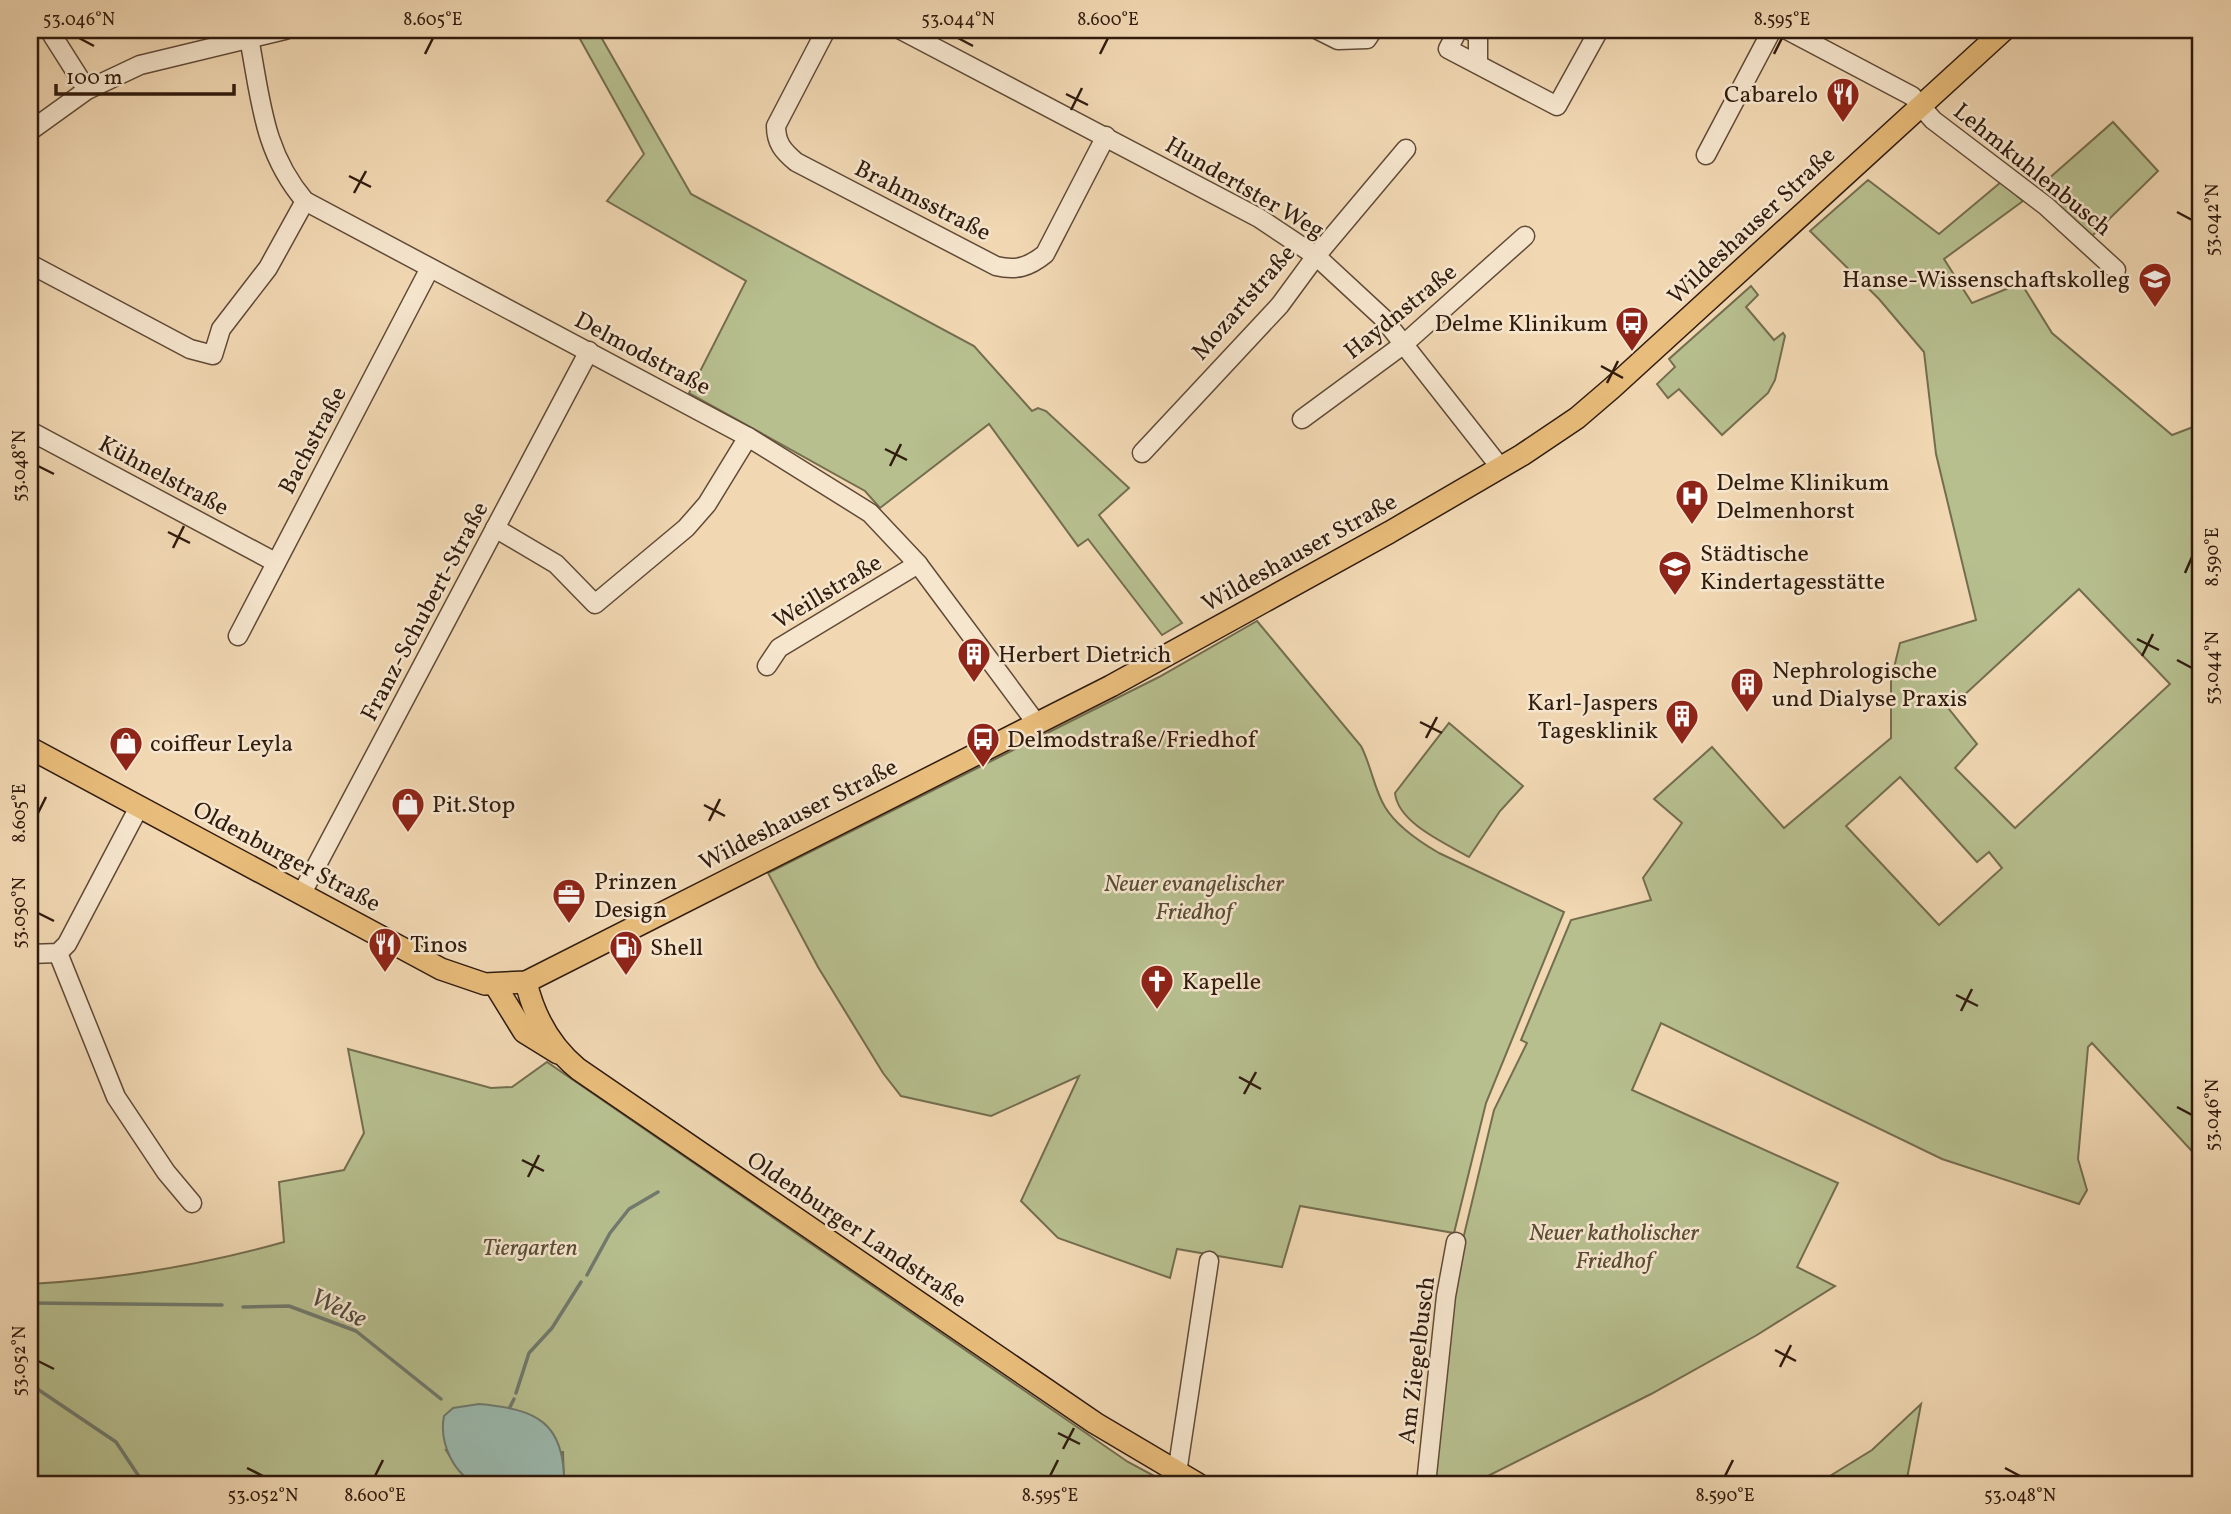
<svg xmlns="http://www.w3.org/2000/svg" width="2231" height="1514" font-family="Vollkorn,serif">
  <rect width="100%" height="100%" fill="#f1d8b3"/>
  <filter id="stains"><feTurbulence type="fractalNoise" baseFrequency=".00286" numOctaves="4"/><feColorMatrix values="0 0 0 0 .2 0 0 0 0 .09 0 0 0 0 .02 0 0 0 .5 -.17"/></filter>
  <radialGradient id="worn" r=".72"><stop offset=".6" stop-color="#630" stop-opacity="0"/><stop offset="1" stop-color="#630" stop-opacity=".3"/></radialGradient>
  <g fill="#b7bf8f" stroke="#746d4e" stroke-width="2" fill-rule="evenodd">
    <path d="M575,30H597L691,194L974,346L1032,411L1038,408L1046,411L1129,488L1099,515L1182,623L1162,635L1088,539L1078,546L989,424L880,508L865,491L689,393L746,281L607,201L644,154Z"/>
    <path d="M2113,122L2158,171L2092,236L2038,188Z"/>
    <path d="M1868,180L1939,234L2001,182L2023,201L1944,259L1972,303L2021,283L2052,333L2172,435L2201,424V1161L2092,1043L2088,1047L2078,1159L2087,1190L2079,1204L1942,1159L1661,1023L1632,1090L1838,1183L1797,1267L1835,1286L1757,1335L1651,1394L1472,1484H1427L1447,1306L1494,1110L1527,1043L1521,1040L1571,920L1651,900L1643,878L1682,823L1654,799L1712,747L1784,828L1891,738V680L1900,643L1976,620L1936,454L1924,352L1879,299L1810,231ZM2079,589L2170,684L2015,828L1955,768L1977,744L1949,709ZM1900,777L1977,862L1989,852L2002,868L1939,925L1846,826Z"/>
    <path d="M1751,286L1758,295L1746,307L1774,340L1783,333L1785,336L1775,380L1768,393L1722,435L1679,389L1668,398L1657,384L1675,367L1669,359Z"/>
    <path d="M1257,621L1361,746C1371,765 1374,789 1385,807C1397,827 1420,842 1439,853L1564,912L1486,1103L1454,1233L1300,1206L1282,1267L1177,1249L1170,1278L1058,1238L1021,1201L1079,1076L991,1116L901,1096L883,1073L818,967L768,873L1159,677Z"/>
    <path d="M1449,723L1523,786L1500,811L1469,857C1445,843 1398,823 1395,793Z"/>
    <path d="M348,1049L491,1088L512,1087L547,1062L1128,1462L1169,1484H564L563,1452L446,1450L456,1466L481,1484H30V1284C119,1279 199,1266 284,1242L279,1182L344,1170L364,1133Z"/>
    <path d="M1921,1404L1906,1484H1817L1872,1450Z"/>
  </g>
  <path fill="#9bb9ae" stroke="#707a6e" stroke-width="2" d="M479,1404C536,1409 565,1422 564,1484C540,1484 502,1489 480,1484C453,1477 439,1441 444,1416L453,1408Z"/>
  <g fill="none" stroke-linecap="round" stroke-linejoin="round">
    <g stroke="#707a6e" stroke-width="3.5">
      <path d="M587,1275L610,1233L629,1209L658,1192"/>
      <path d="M30,1303L222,1305"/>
      <path d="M243,1307L289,1306L356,1331L441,1399"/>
      <path d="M30,1384L116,1442L144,1484"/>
      <path d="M516,1393L529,1353L552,1328L581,1282"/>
      <path d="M510,1407L514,1399"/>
    </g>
    <defs>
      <g id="minor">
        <path d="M49,30L87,90"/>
        <path d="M826,30L776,126C776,143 783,151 796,162L996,266C1016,271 1029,267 1045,254L1106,136"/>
        <path d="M901,30L1259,218L1316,256L1383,318L1500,467"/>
        <path d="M1318,30L1338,40L1367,39L1373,30"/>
        <path d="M1458,30L1448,49L1557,106L1599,30"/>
        <path d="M1469,30L1478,34V64"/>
        <path d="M1787,30L1912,96L1933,120L2046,206L2116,270"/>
        <path d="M249,38C261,100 263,152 305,201L748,437L870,513L918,564L1037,724"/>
        <path d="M30,131L87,90L140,65L285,30"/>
        <path d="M1706,155L1772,30"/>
        <path d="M30,264L190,349L213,355L221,329L268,268L305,201"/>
        <path d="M1302,419L1404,344L1525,236"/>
        <path d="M30,431L275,562"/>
        <path d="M1142,453L1280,305L1316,256L1406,149"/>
        <path d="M495,528L556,564L595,604L686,528L707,504L748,437"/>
        <path d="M238,636L430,268"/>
        <path d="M767,666L779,648L918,564"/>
        <path d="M302,893L589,351"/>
        <path d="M58,953L116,1097L166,1172L192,1203"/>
        <path d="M30,954L58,953L67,944L139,807"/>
        <path d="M1177,1473L1209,1261"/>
        <path d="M1426,1484L1446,1296L1456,1242"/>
      </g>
      <g id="major">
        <path d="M30,748L441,969L485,984L526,982L1111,686L1390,532L1522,455L1577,418L1612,388L2004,30"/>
        <path d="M526,982C534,1016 550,1046 578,1069L1095,1423L1198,1484"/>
        <path d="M495,985L524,1032L558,1053"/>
      </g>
    </defs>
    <use href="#minor" stroke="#604a37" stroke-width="21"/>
    <use href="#major" stroke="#301b0e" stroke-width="24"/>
    <use href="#minor" stroke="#f6e6ce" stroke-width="18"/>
    <use href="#major" stroke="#e8bc7a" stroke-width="21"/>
  </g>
  <path fill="none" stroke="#301b0e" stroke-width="2.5" d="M79,38L94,46M958,38L973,46M425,54L433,38M1100,54L1108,38M1774,54L1782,38M1066,94L1088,105M1071,110L1082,88M349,176L371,187M354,193L366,171M2177,212L2192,220M1601,366L1623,378M1607,383L1618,361M885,449L907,460M38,466L54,474M890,466L901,444M168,532L190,543M173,548L184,526M2185,573L2192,557M2137,639L2159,650M2142,656L2153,634M2177,660L2192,668M1420,722L1442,733M1426,738L1437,717M704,805L725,816M38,813L46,797M709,821L720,799M38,913L54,921M1956,995L1978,1006M1961,1011L1972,989M1239,1077L1261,1089M1244,1094L1256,1072M2177,1107L2192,1115M522,1160L544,1171M528,1177L539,1155M1775,1350L1796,1361M38,1361L54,1369M1780,1367L1791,1345M1058,1433L1080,1444M1063,1449L1074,1428M247,1468L263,1476M2005,1468L2020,1476M375,1476L383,1460M1050,1476L1058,1460M1725,1476L1733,1460"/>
  <defs>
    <symbol id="restaurant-pin" viewBox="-11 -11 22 30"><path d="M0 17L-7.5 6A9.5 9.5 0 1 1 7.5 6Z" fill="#8f2418" stroke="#f6e6ce"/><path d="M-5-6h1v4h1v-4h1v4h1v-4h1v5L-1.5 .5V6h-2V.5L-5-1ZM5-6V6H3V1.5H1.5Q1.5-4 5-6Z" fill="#fff"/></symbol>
    <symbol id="university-pin" viewBox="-11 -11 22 30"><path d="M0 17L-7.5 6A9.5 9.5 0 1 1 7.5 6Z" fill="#8f2418" stroke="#f6e6ce"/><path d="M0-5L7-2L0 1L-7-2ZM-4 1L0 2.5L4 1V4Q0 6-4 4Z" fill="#fff"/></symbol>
    <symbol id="bus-pin" viewBox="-11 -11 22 30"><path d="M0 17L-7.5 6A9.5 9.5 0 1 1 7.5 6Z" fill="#8f2418" stroke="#f6e6ce"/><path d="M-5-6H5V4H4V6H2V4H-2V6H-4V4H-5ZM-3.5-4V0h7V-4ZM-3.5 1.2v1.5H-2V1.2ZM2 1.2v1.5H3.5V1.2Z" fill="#fff"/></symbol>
    <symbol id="hospital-pin" viewBox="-11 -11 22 30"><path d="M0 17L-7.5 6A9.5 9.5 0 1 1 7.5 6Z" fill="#8f2418" stroke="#f6e6ce"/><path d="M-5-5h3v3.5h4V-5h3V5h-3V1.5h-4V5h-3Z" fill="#fff"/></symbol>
    <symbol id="school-pin" viewBox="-11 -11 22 30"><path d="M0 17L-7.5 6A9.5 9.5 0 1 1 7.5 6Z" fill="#8f2418" stroke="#f6e6ce"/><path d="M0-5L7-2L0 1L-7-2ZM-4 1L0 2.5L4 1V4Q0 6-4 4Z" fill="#fff"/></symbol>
    <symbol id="building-pin" viewBox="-11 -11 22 30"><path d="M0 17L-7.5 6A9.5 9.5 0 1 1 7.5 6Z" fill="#8f2418" stroke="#f6e6ce"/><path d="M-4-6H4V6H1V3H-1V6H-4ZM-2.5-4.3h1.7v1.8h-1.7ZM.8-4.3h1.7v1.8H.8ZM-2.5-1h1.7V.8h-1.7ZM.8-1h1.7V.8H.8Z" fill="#fff"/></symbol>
    <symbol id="shop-pin" viewBox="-11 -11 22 30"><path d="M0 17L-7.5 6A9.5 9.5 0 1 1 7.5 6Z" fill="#8f2418" stroke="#f6e6ce"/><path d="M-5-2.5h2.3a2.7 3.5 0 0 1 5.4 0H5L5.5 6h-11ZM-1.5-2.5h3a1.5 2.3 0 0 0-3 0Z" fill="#fff"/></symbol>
    <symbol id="office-pin" viewBox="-11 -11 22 30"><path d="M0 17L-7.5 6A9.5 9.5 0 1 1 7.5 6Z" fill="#8f2418" stroke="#f6e6ce"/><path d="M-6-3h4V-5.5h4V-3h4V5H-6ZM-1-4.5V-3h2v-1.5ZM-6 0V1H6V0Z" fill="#fff"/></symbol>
    <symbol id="fuel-pin" viewBox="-11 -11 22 30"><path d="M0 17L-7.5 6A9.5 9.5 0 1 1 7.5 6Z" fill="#8f2418" stroke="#f6e6ce"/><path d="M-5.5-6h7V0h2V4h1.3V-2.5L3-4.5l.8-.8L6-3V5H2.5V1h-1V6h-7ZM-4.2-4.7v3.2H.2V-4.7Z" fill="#fff"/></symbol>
    <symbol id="church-pin" viewBox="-11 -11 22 30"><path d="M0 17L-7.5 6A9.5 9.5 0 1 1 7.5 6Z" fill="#8f2418" stroke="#f6e6ce"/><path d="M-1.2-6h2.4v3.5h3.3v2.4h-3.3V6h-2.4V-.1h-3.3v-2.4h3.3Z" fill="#fff"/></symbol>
  </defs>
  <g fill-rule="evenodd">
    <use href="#restaurant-pin" x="1824" y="75" width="38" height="52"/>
    <use href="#university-pin" x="2136" y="260" width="38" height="52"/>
    <use href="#bus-pin" x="1613" y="304" width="38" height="52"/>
    <use href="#hospital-pin" x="1673" y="477" width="38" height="52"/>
    <use href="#school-pin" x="1656" y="548" width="38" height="52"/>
    <use href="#building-pin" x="955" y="635" width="38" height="52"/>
    <use href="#building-pin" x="1728" y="665" width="38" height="52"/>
    <use href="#building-pin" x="1663" y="697" width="38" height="52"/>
    <use href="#bus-pin" x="964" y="720" width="38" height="52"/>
    <use href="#shop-pin" x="107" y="724" width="38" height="52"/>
    <use href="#shop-pin" x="389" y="785" width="38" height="52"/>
    <use href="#office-pin" x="550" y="876" width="38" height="52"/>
    <use href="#restaurant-pin" x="366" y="925" width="38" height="52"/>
    <use href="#fuel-pin" x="607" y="928" width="38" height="52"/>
    <use href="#church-pin" x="1138" y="962" width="38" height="52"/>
  </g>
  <g text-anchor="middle" stroke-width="5" stroke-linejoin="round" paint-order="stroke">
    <g font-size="24" fill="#301b0e" stroke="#f6e6ce" text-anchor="start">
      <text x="1818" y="102" text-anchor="end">Cabarelo</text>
      <text x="2130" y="287" text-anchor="end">Hanse-Wissenschaftskolleg</text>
      <text x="1608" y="331" text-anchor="end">Delme Klinikum</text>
      <text x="1716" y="490">Delme Klinikum<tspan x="1716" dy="28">Delmenhorst</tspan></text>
      <text x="1700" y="561">Städtische<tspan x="1700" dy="28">Kindertagesstätte</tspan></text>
      <text x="998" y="662">Herbert Dietrich</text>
      <text x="1772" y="678">Nephrologische<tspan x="1772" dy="28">und Dialyse Praxis</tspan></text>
      <text x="1658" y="710" text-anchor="end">Karl-Jaspers<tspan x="1658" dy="28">Tagesklinik</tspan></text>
      <text x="1007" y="747">Delmodstraße/Friedhof</text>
      <text x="150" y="751">coiffeur Leyla</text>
      <text x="432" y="812">Pit.Stop</text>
      <text x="594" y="889">Prinzen<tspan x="594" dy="28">Design</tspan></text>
      <text x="410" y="952">Tinos</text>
      <text x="650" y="955">Shell</text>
      <text x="1182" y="989">Kapelle</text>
    </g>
    <g font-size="24" fill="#301b0e" stroke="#f6e6ce">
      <text transform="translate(2033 169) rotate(39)" y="8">Lehmkuhlenbusch</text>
      <text transform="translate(1245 187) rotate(30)" y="8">Hundertster Weg</text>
      <text transform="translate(923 200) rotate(27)" y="8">Brahmsstraße</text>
      <text transform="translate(1751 225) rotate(-43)" y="8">Wildeshauser Straße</text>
      <text transform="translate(1243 302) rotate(-49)" y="8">Mozartstraße</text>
      <text transform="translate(1400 311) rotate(-39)" y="8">Haydnstraße</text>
      <text transform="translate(643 353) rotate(28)" y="8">Delmodstraße</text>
      <text transform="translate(312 440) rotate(-62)" y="8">Bachstraße</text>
      <text transform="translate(164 475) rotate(28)" y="8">Kühnelstraße</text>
      <text transform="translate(1299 552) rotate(-29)" y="8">Wildeshauser Straße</text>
      <text transform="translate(827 591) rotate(-31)" y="8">Weillstraße</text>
      <text transform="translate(424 611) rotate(-62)" y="8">Franz-Schubert-Straße</text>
      <text transform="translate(798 814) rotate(-27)" y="8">Wildeshauser Straße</text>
      <text transform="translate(287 856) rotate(28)" y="8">Oldenburger Straße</text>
      <text transform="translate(857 1229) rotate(34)" y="8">Oldenburger Landstraße</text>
      <text transform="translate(1416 1360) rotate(-83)" y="8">Am Ziegelbusch</text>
    </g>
    <g font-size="24" font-style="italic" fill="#584c35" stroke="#f6e6ce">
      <text x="1194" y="891">Neuer evangelischer<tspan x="1194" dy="28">Friedhof</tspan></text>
      <text x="1614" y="1240">Neuer katholischer<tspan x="1614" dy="28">Friedhof</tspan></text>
      <text x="530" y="1255">Tiergarten</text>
    </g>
    <g font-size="26" font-style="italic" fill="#504a3e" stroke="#f6e6ce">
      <text transform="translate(339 1307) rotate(25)" y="9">Welse</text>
    </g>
  </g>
  <rect width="2231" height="1514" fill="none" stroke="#f1d8b3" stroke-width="77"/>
  <path d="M56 84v10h178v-10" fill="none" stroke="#301b0e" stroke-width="3.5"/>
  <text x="66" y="84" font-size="21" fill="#301b0e" stroke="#f6e6ce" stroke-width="5" paint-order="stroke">100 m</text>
  <rect x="38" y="38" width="2154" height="1438" fill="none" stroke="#301b0e" stroke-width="2.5"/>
  <g font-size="18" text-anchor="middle" fill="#301b0e">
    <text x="79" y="25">53.046°N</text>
    <text x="433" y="25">8.605°E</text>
    <text x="958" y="25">53.044°N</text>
    <text x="1108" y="25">8.600°E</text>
    <text x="1782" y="25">8.595°E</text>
    <text transform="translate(2212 220) rotate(-90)" y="6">53.042°N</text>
    <text transform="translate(19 466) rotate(-90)" y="6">53.048°N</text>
    <text transform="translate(2212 557) rotate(-90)" y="6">8.590°E</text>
    <text transform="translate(2212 668) rotate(-90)" y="6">53.044°N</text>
    <text transform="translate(19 813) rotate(-90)" y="6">8.605°E</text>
    <text transform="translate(19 913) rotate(-90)" y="6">53.050°N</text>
    <text transform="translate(2212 1115) rotate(-90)" y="6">53.046°N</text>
    <text transform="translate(19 1361) rotate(-90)" y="6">53.052°N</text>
    <text x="263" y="1501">53.052°N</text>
    <text x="375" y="1501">8.600°E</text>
    <text x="1050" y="1501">8.595°E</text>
    <text x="1725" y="1501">8.590°E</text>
    <text x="2020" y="1501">53.048°N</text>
  </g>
  <rect width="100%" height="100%" filter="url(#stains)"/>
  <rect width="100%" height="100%" fill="url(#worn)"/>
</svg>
